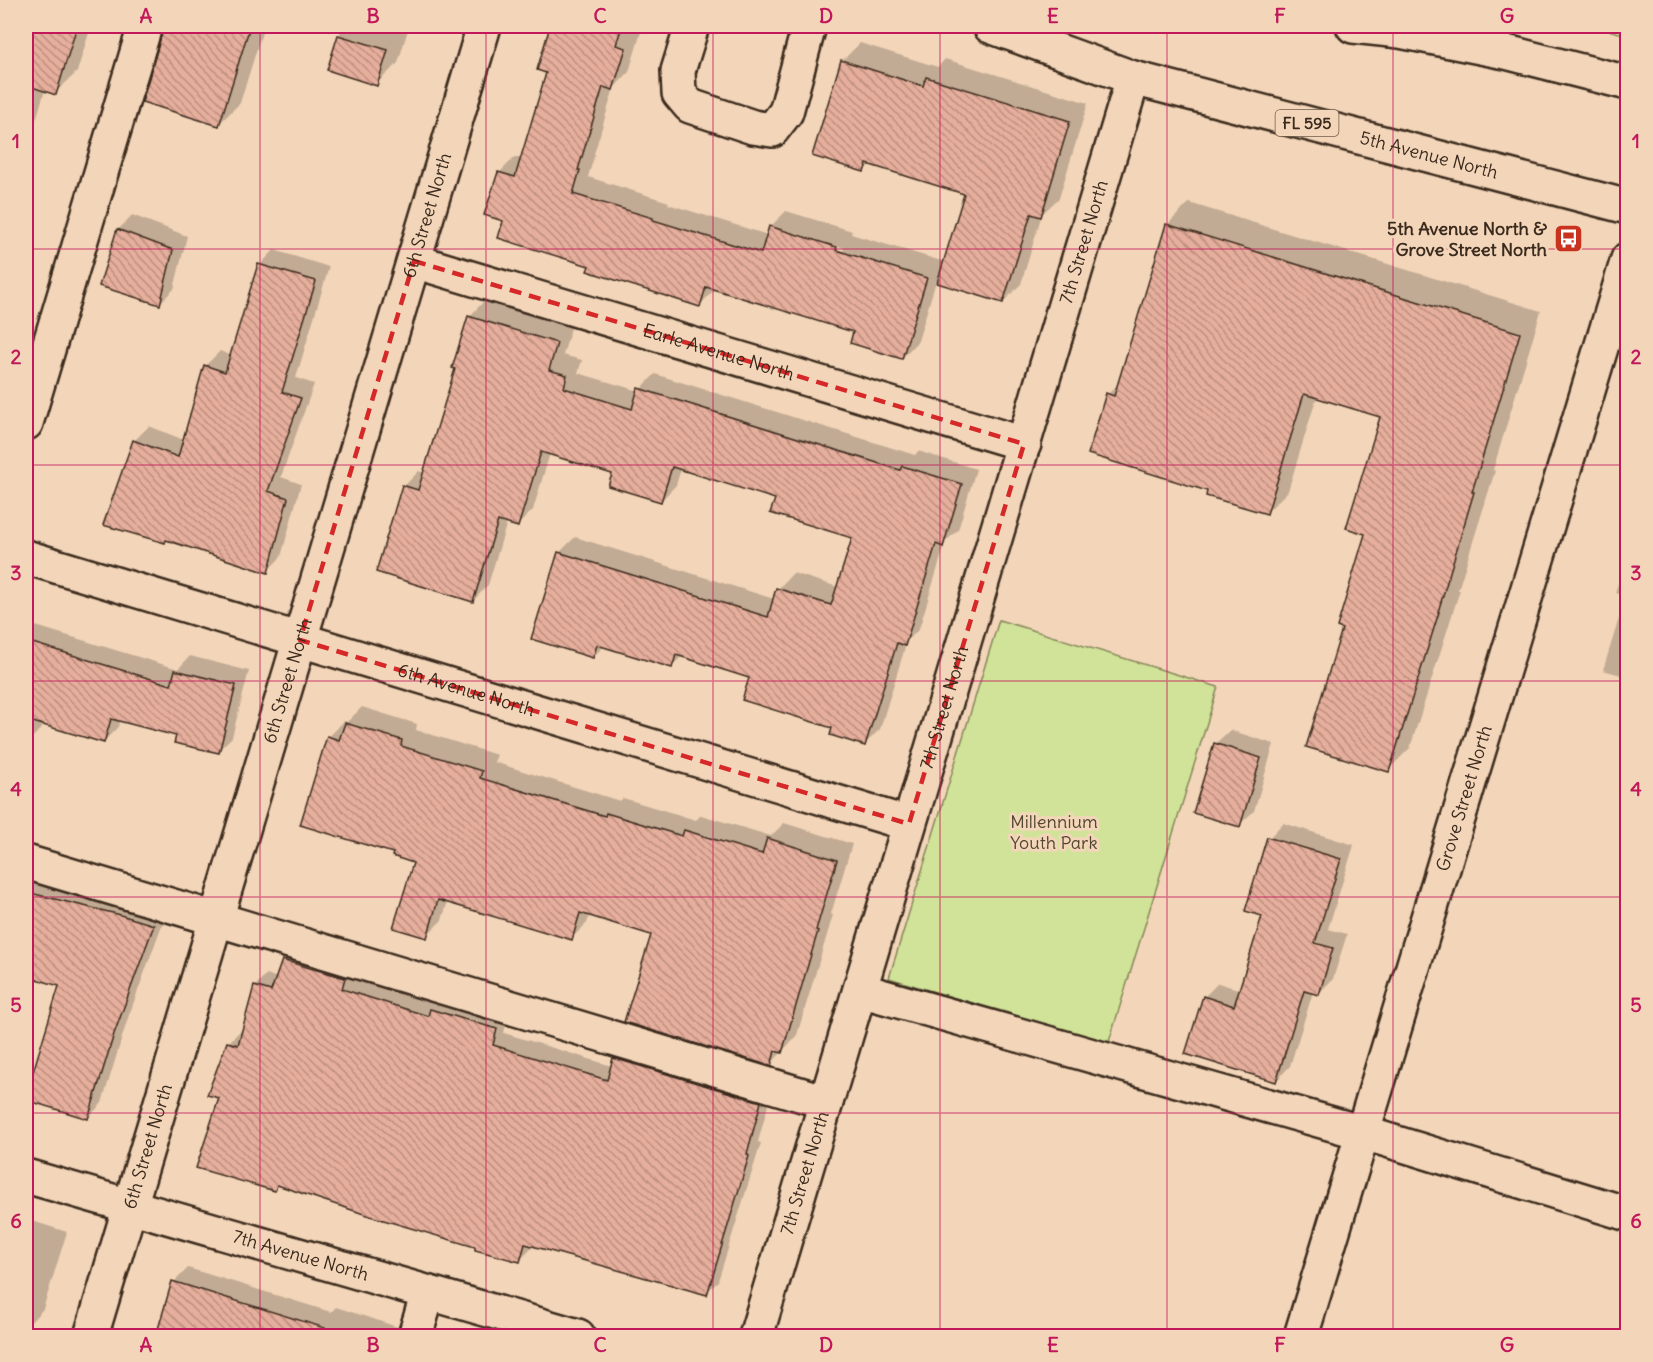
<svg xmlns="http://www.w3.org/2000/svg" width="1653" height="1362" font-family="Delius,sans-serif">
  <defs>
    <pattern id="building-back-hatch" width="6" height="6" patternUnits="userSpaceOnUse" patternTransform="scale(1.5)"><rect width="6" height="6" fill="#e6ae9c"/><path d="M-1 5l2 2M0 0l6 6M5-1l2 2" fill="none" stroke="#bc8e7f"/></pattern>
  </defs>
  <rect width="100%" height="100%" fill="#f3d6b9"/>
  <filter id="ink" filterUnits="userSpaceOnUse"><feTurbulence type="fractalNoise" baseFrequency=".0167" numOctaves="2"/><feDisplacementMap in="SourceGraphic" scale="12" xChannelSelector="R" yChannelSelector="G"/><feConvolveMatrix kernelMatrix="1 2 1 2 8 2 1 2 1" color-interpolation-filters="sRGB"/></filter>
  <g filter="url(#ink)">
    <g fill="#d1e398" stroke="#86865b" stroke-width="1.5">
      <path d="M1593,26H1627V35Z"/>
      <path d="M999,620L1218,687L1108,1045L889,978Z"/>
    </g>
    <g fill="#0003" fill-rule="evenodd">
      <path d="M26,26H91L77,72L55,93L45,90L31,136L26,141Z"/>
      <path d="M165,26H264L240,103L219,124L164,32Z"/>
      <path d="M342,26H409L398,63L376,84L329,69Z"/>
      <path d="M552,26H633L632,29L641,32L629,72L614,88L594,154H595L588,177L669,202L668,204L768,235L770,227L786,211L852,231L851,234L945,262L966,193L870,164L864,170L842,61L860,43L938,67L945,59L1088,103L1059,198L1042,214L1021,284L1003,302L936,281L918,341L902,358L855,331L715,289L699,306L591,265L505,220L499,173L515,157L522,159L548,72L539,69ZM778,228L844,248L843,251L778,231Z"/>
      <path d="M1189,203L1541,311L1493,470L1495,471L1458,590H1460L1410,748L1388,770L1344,628L1367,533L1382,416L1317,396L1288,491L1266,513L1209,490L1108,394L1119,383L1167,225Z"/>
      <path d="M132,215L187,236L174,289L160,303L118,230Z"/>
      <path d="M274,250L329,267L296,378L314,384L281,477L301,484L281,557L267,571L168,539L165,542L134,441L149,426L184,440L205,366L220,351L232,356L260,265Z"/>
      <path d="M484,301L571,328L563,355L582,360L578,373L639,391L655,374L915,455L918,451L976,469L958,530L946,541L919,629L907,641L880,729L865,744L751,677L682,656L671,667L604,646L593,657L559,553L575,537L774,599L778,589L793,573L838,587L853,537L777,498L681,469L676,485L661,501L614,473L550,453L533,510L518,525L507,522L488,585L473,601L404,486L419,471L424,473L457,368L469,317Z"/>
      <path d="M1628,552V677L1603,670L1626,596L1615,593Z"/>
      <path d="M26,623L178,669L190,656L249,671L232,737L218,751L178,735L120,720L118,727L104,741L45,724L32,738L26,736Z"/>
      <path d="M362,707L417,724L416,730L497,755L494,762L620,801L623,798L696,820L701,815L771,836L784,823L852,844L831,914L833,915L797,1035L771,1064L653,934L590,914L587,923L571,939L448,901L442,920L426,936L415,862L328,737L344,721L347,722Z"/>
      <path d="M1230,730L1274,744L1254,811L1239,825L1215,744Z"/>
      <path d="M1283,823L1354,845L1328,929L1347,934L1333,979L1319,993L1313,992L1290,1066L1276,1081L1204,997L1218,983L1241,990L1264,915L1269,838Z"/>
      <path d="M26,874L167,911L128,1018L102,1103L88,1118L26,1099L61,985L26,974Z"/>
      <path d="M295,949L356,966L353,977L437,1003L443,997L508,1017L504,1033L612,1066L615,1059L627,1047L772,1090L758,1142L761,1143L718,1281L706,1293L533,1244L532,1248L520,1260L279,1185L274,1190L221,1097L228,1043L240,1031H243L255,986L267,974L277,978L283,961Z"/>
      <path d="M26,1219L67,1232L43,1309L29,1324L26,1323Z"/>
      <path d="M188,1268L331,1312L336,1307L413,1332L416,1336H157L174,1282Z"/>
    </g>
    <g fill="url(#building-back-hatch)" stroke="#3b2a1e" stroke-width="1.5">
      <path d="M26,26H77L56,95L26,85Z"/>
      <path d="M164,26H250L219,126L142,102Z"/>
      <path d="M550,26H622L616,45L626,48L613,90L603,87L578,170H580L573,194L653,218V220L761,253L769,226L837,247L836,250L927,278L902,359L850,343L853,332L706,287L700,307L587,271L589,266L498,238L503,221L484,215L498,172L515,177L546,73L537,70Z"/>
      <path d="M338,35L388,50L377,86L327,70Z"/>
      <path d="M841,60L923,86L926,77L1070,121L1041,217L1031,214L1003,303L937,283L964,194L867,164L864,172L812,156Z"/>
      <path d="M1166,224L1520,333L1472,492H1474L1438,612H1439L1389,772L1306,747L1342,629L1337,627L1365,534L1346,528L1380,417L1304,394L1267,514L1206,496L1207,491L1088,454L1106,393L1114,396Z"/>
      <path d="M117,229L173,250L160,305L99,286Z"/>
      <path d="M258,264L316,281L282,392L301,398L268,491L288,498L268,573L166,540L165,543L103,525L133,440L178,457L204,365L225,372Z"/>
      <path d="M468,316L557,343L549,370L567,375L564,388L632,409L638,388L900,470L902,466L962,484L943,547L936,544L905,646L897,643L865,746L830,735L832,728L742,700L749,678L676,655L672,668L597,645L593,658L531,639L558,552L768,617L776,588L831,605L852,538L770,513L775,499L672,467L661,502L608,486L612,474L541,452L518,527L498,521L473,602L376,572L402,485L418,490L455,369L452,368Z"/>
      <path d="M26,641L171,685L175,670L236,685L219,753L174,743L176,736L111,719L104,743L26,720Z"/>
      <path d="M345,723L402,740L401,746L482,771L480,778L605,816L606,813L682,836L684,830L762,854L767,838L837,860L816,930L818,931L782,1053L775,1051L771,1066L624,1022L651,935L580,913L572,940L438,900L427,938L393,928L413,863L392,856L393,853L300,825L327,736L339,740Z"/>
      <path d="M1214,743L1261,758L1240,827L1193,813Z"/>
      <path d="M1267,837L1341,859L1315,943L1333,948L1319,995L1304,991L1276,1082L1185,1054L1203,996L1234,1006L1262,916L1245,911Z"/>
      <path d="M26,892L117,914L154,925L114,1034L88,1119L26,1100V1095L59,986L26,976Z"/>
      <path d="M282,960L345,978L342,989L428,1016L430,1009L497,1029L493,1045L607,1080L613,1058L761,1102L747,1154L749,1156L707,1295L525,1244L520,1262L475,1250V1247L370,1216L277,1185L275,1191L196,1168L219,1098L207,1095L227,1042L238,1045L254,986L271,991Z"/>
      <path d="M172,1281L325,1328L324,1336H156Z"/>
    </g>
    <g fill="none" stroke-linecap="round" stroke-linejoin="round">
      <defs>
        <g id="minor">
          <path d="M692,26L678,71L679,93L690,106L753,127L772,130L786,112L809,26"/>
          <path id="s1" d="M414,261L1024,444"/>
          <path d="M26,423L145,26"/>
          <path id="s2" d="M26,557L909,824"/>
          <path d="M26,862L826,1102"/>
          <path d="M860,990L1364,1133L1628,1214"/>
          <path id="s3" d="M26,1176L578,1336"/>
          <path id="s4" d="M91,1336L484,26"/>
          <path d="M415,1336L428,1293"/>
          <path id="s5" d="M756,1336L1133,78"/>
          <path id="s6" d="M1301,1336L1628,259"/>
        </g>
        <g id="major">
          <path id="s7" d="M990,26L1133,78L1628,207"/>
        </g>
        <path id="highway" d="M1353,26L1400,31L1506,52L1628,83"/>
      </defs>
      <use href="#minor" stroke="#3b2a1e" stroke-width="38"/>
      <use href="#major" stroke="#3b2a1e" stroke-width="38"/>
      <use href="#highway" stroke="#3b2a1e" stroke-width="38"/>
      <use href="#minor" stroke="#f3d6b9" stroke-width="33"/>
      <use href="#major" stroke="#f3d6b9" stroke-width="33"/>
      <use href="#highway" stroke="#f3d6b9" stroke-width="33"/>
    </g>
  </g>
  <path fill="none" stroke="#d62828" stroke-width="4.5" stroke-dasharray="12 8" stroke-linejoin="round" d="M414,261L1024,444L909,824L300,640Z"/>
  <path fill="none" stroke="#c2185b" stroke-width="1.5" stroke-opacity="0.55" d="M260,26V1336M486,26V1336M713,26V1336M940,26V1336M1167,26V1336M1393,26V1336M26,249H1628M26,465H1628M26,681H1628M26,897H1628M26,1113H1628"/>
  <defs>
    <symbol id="bus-square" viewBox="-11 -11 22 22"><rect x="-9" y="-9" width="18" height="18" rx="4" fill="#c8321e" stroke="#f3d6b9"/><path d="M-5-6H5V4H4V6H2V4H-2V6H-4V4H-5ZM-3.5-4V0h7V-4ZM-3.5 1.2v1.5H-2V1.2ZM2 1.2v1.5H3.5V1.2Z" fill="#fff"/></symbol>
  </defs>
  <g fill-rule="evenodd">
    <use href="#bus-square" x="1552" y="222" width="33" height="33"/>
  </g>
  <g text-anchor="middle" stroke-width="6" stroke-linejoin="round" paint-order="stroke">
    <rect fill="#f3d6b9" stroke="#725e4c" stroke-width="1.5" x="1275.5" y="110" width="63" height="26" rx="4.5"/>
    <g font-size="16" font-weight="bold" fill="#3b2a1e">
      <text x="1307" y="129">FL 595</text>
    </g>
    <g font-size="18" fill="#3b2a1e" stroke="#f3d6b9">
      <text dy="6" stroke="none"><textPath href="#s7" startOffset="458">5th Avenue North</textPath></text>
      <text dy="6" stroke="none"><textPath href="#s4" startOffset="1170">6th Street North</textPath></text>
      <text dy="6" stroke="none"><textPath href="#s5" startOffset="1142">7th Street North</textPath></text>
      <text dy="6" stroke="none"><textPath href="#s1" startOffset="318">Earle Avenue North</textPath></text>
      <text dy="6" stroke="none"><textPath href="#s4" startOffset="684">6th Street North</textPath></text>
      <text dy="6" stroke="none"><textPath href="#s2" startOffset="460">6th Avenue North</textPath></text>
      <text dy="6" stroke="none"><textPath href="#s5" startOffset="656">7th Street North</textPath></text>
      <text dy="6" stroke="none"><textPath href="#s6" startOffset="562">Grove Street North</textPath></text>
      <text dy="6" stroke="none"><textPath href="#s4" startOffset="198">6th Street North</textPath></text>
      <text dy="6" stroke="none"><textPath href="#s5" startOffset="170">7th Street North</textPath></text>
      <text dy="6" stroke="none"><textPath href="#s3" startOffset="286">7th Avenue North</textPath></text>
    </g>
    <g font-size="18" font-weight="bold" fill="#3b2a1e" stroke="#f3d6b9" text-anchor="end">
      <text x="1547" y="235">5th Avenue North &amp;<tspan x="1547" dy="21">Grove Street North</tspan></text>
    </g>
    <g font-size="18" fill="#524630" stroke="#f3d6b9">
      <text x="1054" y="828">Millennium<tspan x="1054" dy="21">Youth Park</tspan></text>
    </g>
  </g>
  <rect width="1653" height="1362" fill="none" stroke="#f3d6b9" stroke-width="66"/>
  <rect x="33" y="33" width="1587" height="1296" fill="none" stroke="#c2185b" stroke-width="2"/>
  <g font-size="20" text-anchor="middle" font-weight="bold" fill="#c2185b">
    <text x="146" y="23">A</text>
    <text x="373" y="23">B</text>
    <text x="600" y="23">C</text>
    <text x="826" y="23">D</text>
    <text x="1053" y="23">E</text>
    <text x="1280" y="23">F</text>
    <text x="1507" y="23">G</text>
    <text x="16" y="148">1</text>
    <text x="1636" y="148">1</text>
    <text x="16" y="364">2</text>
    <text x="1636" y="364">2</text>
    <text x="16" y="580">3</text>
    <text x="1636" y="580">3</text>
    <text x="16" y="796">4</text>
    <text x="1636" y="796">4</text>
    <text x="16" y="1012">5</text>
    <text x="1636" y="1012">5</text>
    <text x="16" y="1228">6</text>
    <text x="1636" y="1228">6</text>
    <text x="146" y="1352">A</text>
    <text x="373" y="1352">B</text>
    <text x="600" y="1352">C</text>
    <text x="826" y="1352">D</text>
    <text x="1053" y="1352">E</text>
    <text x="1280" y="1352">F</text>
    <text x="1507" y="1352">G</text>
  </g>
</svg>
